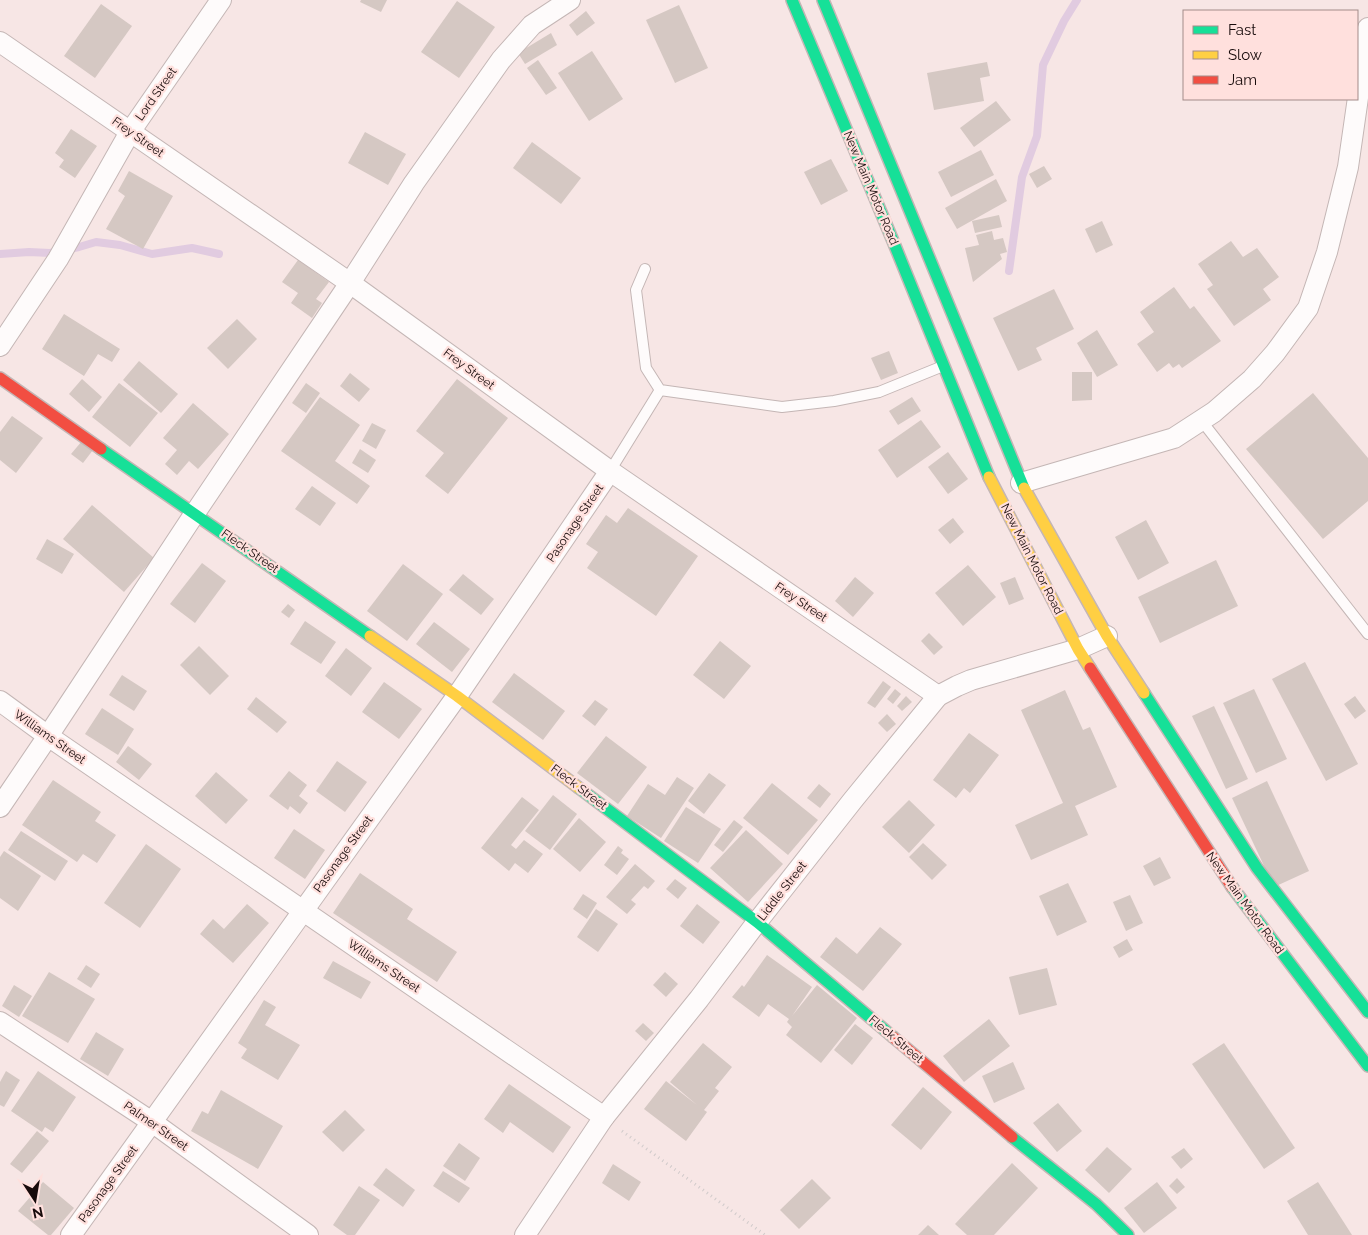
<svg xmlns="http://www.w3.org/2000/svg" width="1368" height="1235" font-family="Raleway,sans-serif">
  <rect width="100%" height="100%" fill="#f7e6e5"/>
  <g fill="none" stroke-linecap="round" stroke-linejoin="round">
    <g stroke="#e1cbe0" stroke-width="8">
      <path d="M0,254L29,252L50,253L79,247L96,242L120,245L152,254L192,248L219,254"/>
      <path d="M1009,271L1022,177L1037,136L1043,65L1064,21L1077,0"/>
    </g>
  </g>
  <g fill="#d5c8c3">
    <path d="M361,0H387L381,12L360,2Z"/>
    <path d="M457,1L495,27L459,78L421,52Z"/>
    <path d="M101,4L132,26L95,78L64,56Z"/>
    <path d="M679,5L708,68L675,83L646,20Z"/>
    <path d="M586,11L595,23L577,36L569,25Z"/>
    <path d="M551,33L557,45L525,64L518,53Z"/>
    <path d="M592,51L623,99L589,121L558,73Z"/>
    <path d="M538,60L557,88L546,95L527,68Z"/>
    <path d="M987,62L990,76L980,78L984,101L934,110L927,73Z"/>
    <path d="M996,101L1011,120L974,147L960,128Z"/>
    <path d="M71,129L97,146L75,178L59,167L64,160L55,153Z"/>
    <path d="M365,132L406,154L388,185L348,163Z"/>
    <path d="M532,142L581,178L561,204L513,168Z"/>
    <path d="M981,150L994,175L951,197L938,172Z"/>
    <path d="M831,159L848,191L821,205L804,172Z"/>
    <path d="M1044,166L1052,179L1037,188L1029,174Z"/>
    <path d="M129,171L173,196L143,249L106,229L125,196L118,191Z"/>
    <path d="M996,179L1007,201L957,229L945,208Z"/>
    <path d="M999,215L1002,227L975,233L972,221Z"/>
    <path d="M1102,221L1113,245L1096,253L1085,229Z"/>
    <path d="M992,231L994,240L1003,238L1007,252L1000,254L1002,259L973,282L965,248L979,245L976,235Z"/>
    <path d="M1231,241L1243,257L1257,248L1279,277L1263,289L1271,300L1234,326L1207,289L1213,285L1198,264Z"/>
    <path d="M298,260L329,282L316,299L322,303L312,318L291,303L298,293L282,282Z"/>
    <path d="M1174,287L1190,309L1194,306L1221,341L1182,368L1179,364L1173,368L1169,363L1157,372L1137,344L1154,332L1140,312Z"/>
    <path d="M1054,289L1074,329L1036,348L1042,360L1018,371L993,318Z"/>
    <path d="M64,314L120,349L112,362L98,354L84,376L42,349Z"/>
    <path d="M237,319L257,339L228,369L207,348Z"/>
    <path d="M1097,330L1118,365L1097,377L1077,343Z"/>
    <path d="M889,351L898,373L881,380L871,358Z"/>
    <path d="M139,361L178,394L161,413L123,380Z"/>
    <path d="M1072,372H1092V400L1072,401Z"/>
    <path d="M350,373L370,389L359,402L340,386Z"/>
    <path d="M82,379L102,397L89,412L69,394Z"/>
    <path d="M457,379L508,418L448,494L425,476L444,453L416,431Z"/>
    <path d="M119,383L158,413L130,447L92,417Z"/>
    <path d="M306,383L320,393L306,413L292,403Z"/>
    <path d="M1313,393L1368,458V501L1323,539L1246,449Z"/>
    <path d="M320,397L360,425L335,461L370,486L357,504L281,451Z"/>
    <path d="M912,397L921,411L898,425L889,411Z"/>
    <path d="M193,403L229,434L198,469L189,461L177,475L165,464L177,450L163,438Z"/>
    <path d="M12,416L43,438L16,473L0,460V432Z"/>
    <path d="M921,420L941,447L897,478L878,450Z"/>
    <path d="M372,423L386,430L376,449L362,441Z"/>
    <path d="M82,441L93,450L83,463L71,454Z"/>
    <path d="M360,449L376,460L368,473L352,463Z"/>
    <path d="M948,452L968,479L948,494L928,467Z"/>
    <path d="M312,486L336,503L320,526L295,509Z"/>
    <path d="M92,505L154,558L124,592L63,539Z"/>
    <path d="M628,508L698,556L656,616L587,568L598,552L586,544L606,515L617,523Z"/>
    <path d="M953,518L964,532L950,544L938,530Z"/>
    <path d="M1146,520L1169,563L1138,580L1115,537Z"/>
    <path d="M47,539L74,554L62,574L36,559Z"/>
    <path d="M1216,560L1238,606L1160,643L1138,597Z"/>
    <path d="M202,563L226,581L195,623L170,604Z"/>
    <path d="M403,564L443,594L407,641L367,611Z"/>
    <path d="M968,565L996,597L963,626L935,593Z"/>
    <path d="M463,574L494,599L481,615L449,590Z"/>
    <path d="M855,577L874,593L853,617L835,601Z"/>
    <path d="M1015,577L1024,599L1009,605L1000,583Z"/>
    <path d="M288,604L295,610L289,618L281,612Z"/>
    <path d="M305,621L336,642L321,664L290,644Z"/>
    <path d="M434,622L470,649L452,672L416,644Z"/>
    <path d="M929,633L943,647L934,655L921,641Z"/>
    <path d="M720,641L751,666L724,699L693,675Z"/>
    <path d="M199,646L229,676L210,695L180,665Z"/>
    <path d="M346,648L372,668L351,696L325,676Z"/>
    <path d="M1305,662L1358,764L1326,781L1272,679Z"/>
    <path d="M514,673L565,711L543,740L492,702Z"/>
    <path d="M122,675L147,691L134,711L109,695Z"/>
    <path d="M883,681L891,687L875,708L867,703Z"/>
    <path d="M384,682L422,709L399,739L362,712Z"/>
    <path d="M895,689L901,694L893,704L887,699Z"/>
    <path d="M1254,689L1287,759L1256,773L1223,703Z"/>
    <path d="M1065,690L1083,730L1090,727L1117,787L1075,806L1088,835L1031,860L1015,825L1063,803L1021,710Z"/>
    <path d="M906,696L912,702L902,711L897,706Z"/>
    <path d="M1355,696L1366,711L1355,719L1344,704Z"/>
    <path d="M256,697L287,722L277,733L247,709Z"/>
    <path d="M595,700L608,709L595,726L582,716Z"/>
    <path d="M1214,706L1248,779L1226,789L1192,716Z"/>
    <path d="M102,708L134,729L118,755L85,734Z"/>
    <path d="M887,714L896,724L887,732L878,723Z"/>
    <path d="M969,733L999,755L970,793L964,788L956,798L933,780Z"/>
    <path d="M606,736L647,767L618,804L577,773Z"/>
    <path d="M128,746L152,764L139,780L116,762Z"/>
    <path d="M337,761L367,782L345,812L316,791Z"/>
    <path d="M289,771L307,785L299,796L308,803L300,814L290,806L288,810L269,796Z"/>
    <path d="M216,772L248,800L226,824L195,796Z"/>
    <path d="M709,773L726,785L704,814L688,801Z"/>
    <path d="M677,777L694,788L661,838L627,816L648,784L665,795Z"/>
    <path d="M53,780L101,812L95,821L116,835L97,863L83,854L77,862L22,825Z"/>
    <path d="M1267,781L1309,871L1274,887L1232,798Z"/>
    <path d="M772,783L818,820L788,855L743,818Z"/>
    <path d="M819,784L831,794L820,808L807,798Z"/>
    <path d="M553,795L577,814L550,850L525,831Z"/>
    <path d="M522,797L539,810L511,845L516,849L524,840L543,854L528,873L515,863L509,871L481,848Z"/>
    <path d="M909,800L935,825L909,853L882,827Z"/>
    <path d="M686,807L721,829L698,863L664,841Z"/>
    <path d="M579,818L606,842L580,872L553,849Z"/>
    <path d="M734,820L743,827L723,852L714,845Z"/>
    <path d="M294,829L325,850L305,879L274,858Z"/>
    <path d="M746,830L783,864L748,902L710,868Z"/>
    <path d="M21,831L68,861L55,881L8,850Z"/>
    <path d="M923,843L947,865L932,880L909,857Z"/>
    <path d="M146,844L181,869L140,928L104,903Z"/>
    <path d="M618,846L623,850L621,853L629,859L617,875L604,865Z"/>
    <path d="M4,851L41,876L18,911L0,898V857Z"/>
    <path d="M1160,857L1171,878L1154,886L1143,866Z"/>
    <path d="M635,864L655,881L648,889L644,886L631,900L636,904L627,914L606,897Z"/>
    <path d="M360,873L413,909L407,919L457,952L437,982L333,913Z"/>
    <path d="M675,879L687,888L678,899L666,889Z"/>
    <path d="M1068,883L1087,922L1057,936L1039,896Z"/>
    <path d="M583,894L597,903L587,919L573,909Z"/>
    <path d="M1130,895L1143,923L1126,931L1113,902Z"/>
    <path d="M247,904L269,923L233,963L200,934L213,919L224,929Z"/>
    <path d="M697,904L720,922L703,944L680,926Z"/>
    <path d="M596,909L618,924L598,952L577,937Z"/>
    <path d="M880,927L902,944L863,991L820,957L836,937L857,954Z"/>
    <path d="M1127,939L1133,950L1119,958L1113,947Z"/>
    <path d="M767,955L812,987L792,1016L817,985L857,1018L821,1063L786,1035L792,1027L787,1022L789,1019L768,1004L759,1017L732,997L742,985L744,987Z"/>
    <path d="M333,961L371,982L361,999L323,978Z"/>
    <path d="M86,965L100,974L91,988L77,979Z"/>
    <path d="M1047,968L1057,1005L1019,1015L1009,977Z"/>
    <path d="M49,972L95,999L68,1043L22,1016Z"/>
    <path d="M665,972L678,984L666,997L653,985Z"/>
    <path d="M14,985L32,996L19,1017L2,1006Z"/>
    <path d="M264,1000L276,1007L265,1025L300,1045L278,1080L241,1058L247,1049L238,1043Z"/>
    <path d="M989,1019L1010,1046L964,1082L943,1056Z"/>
    <path d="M643,1023L654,1033L646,1041L635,1031Z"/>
    <path d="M855,1024L873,1038L852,1065L834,1050Z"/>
    <path d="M96,1032L124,1049L108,1076L80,1059Z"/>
    <path d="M703,1043L732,1067L715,1088L719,1091L704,1110L707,1112L686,1141L644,1109L666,1081L697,1105L670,1082Z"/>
    <path d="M1224,1043L1295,1148L1264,1169L1192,1064Z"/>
    <path d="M1013,1062L1025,1089L994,1103L982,1076Z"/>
    <path d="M6,1071L20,1080L4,1107L0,1105V1082Z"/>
    <path d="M38,1071L76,1097L53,1132L45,1127L42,1132L11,1111Z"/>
    <path d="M509,1084L571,1127L553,1153L510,1122L503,1133L484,1119Z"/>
    <path d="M923,1087L952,1112L921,1150L891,1125Z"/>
    <path d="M221,1090L283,1126L258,1169L191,1131L202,1111L208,1114Z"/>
    <path d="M1058,1103L1082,1131L1057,1152L1033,1123Z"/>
    <path d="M345,1110L365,1130L343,1152L322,1132Z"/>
    <path d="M37,1131L49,1141L22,1173L10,1164Z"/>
    <path d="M459,1143L480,1158L465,1181L443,1166Z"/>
    <path d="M1107,1147L1132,1169L1109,1193L1085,1170Z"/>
    <path d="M1184,1148L1193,1159L1181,1169L1171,1157Z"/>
    <path d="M1012,1163L1038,1188L994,1235H967L955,1224Z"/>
    <path d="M613,1164L641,1182L629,1201L602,1183Z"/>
    <path d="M386,1168L415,1190L403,1207L373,1185Z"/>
    <path d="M443,1171L470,1188L459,1203L433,1186Z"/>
    <path d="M1177,1178L1185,1187L1177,1194L1169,1186Z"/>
    <path d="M812,1179L831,1198L799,1229L780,1210Z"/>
    <path d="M43,1182L74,1208L51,1235H48L18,1211Z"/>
    <path d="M1157,1182L1177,1208L1144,1233L1124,1208Z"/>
    <path d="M1318,1182L1352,1235H1308L1287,1201Z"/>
    <path d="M359,1186L380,1200L355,1235H347L333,1225Z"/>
    <path d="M928,1225L939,1235H918Z"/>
  </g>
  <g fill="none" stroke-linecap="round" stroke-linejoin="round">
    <defs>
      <g id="lane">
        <path d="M645,269L636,290L646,368L660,390L782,407L834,401L879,392L943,366"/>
        <path d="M1201,420L1368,634"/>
        <path d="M610,471L660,390"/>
      </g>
      <g id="street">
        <path d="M0,42L350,283L610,471L938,696"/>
        <path d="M0,346L58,259L130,132L221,0"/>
        <path d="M1021,483L1174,438L1214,412L1252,379L1275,353L1308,308L1327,252L1348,167L1368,28"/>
        <path d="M0,701L48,736L604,1117"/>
        <path d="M0,807L48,736L195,513L350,283L414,183L501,60L532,25L570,0"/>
        <path d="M0,1022L152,1122L308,1235"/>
        <path d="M71,1235L457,696L610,471"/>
        <path d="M525,1235L604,1117L699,999L757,922L853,800L938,696L957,686L971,680L1078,649L1107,636"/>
      </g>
      <g id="fast">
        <path d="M792,0L893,241L989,477"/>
        <path d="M823,0L1024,488"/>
        <path d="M101,449L370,636"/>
        <path d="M1144,693L1257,868L1368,1012"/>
        <path d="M579,788L757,922L893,1037"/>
        <path d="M1232,887L1368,1066"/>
        <path d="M1012,1137L1096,1204L1128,1235"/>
      </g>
      <g id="slow">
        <path d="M989,477L1078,649L1090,668"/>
        <path d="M1024,488L1107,636L1144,693"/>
        <path d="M370,636L457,696L579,788"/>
      </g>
      <g id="jam">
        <path d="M0,378L101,449"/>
        <path d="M1090,668L1232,887"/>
        <path d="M893,1037L1012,1137"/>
      </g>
    </defs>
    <use href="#lane" stroke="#c4b6b5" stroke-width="12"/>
    <use href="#street" stroke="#c4b6b5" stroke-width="22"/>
    <use href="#fast" stroke="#c4b6b5" stroke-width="14"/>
    <use href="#slow" stroke="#c4b6b5" stroke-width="14"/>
    <use href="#jam" stroke="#c4b6b5" stroke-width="14"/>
    <path stroke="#d0caca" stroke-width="3" stroke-dasharray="1 4" stroke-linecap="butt" d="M622,1131L765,1235"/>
    <use href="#lane" stroke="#fefbfb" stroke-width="10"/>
    <use href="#street" stroke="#fefbfb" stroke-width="20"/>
    <use href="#fast" stroke="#16e098" stroke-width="11"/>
    <use href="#slow" stroke="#ffcf43" stroke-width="11"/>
    <use href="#jam" stroke="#f24e42" stroke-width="11"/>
  </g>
  <g text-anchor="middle" stroke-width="4.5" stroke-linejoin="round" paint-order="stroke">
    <g font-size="12" fill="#180b0b" stroke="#ffe0dd">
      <text transform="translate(156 94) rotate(-55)" y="4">Lord Street</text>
      <text transform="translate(138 137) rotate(35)" y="4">Frey Street</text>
      <text transform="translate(871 188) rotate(67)" y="4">New Main Motor Road</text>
      <text transform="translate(469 369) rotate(36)" y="4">Frey Street</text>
      <text transform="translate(575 523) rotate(-56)" y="4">Pasonage Street</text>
      <text transform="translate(250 551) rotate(35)" y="4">Fleck Street</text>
      <text transform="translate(1032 559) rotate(63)" y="4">New Main Motor Road</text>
      <text transform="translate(801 602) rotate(34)" y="4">Frey Street</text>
      <text transform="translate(50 737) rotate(35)" y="4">Williams Street</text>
      <text transform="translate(579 787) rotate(37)" y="4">Fleck Street</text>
      <text transform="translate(343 854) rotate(-54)" y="4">Pasonage Street</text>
      <text transform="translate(782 891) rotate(-52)" y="4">Liddle Street</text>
      <text transform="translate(1245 903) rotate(54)" y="4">New Main Motor Road</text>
      <text transform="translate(384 966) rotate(34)" y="4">Williams Street</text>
      <text transform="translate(896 1039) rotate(40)" y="4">Fleck Street</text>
      <text transform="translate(156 1126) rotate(35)" y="4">Palmer Street</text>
      <text transform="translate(108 1184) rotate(-54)" y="4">Pasonage Street</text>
    </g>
  </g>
  <rect x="1183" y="10" width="175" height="90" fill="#ffe0dd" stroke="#a38b89"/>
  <rect x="1193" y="26" width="25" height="8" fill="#16e098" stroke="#a38b89"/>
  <text x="1228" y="35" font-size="15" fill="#180b0b">Fast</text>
  <rect x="1193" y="51" width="25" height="8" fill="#ffcf43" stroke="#a38b89"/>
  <text x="1228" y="60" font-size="15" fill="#180b0b">Slow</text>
  <rect x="1193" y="76" width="25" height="8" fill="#f24e42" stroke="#a38b89"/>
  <text x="1228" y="85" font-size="15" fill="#180b0b">Jam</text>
  <g transform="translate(35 1200) rotate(168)" stroke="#ffe0dd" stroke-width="4" paint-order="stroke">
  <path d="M0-4L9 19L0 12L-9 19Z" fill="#180b0b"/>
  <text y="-8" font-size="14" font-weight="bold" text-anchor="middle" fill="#180b0b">N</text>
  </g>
</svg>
